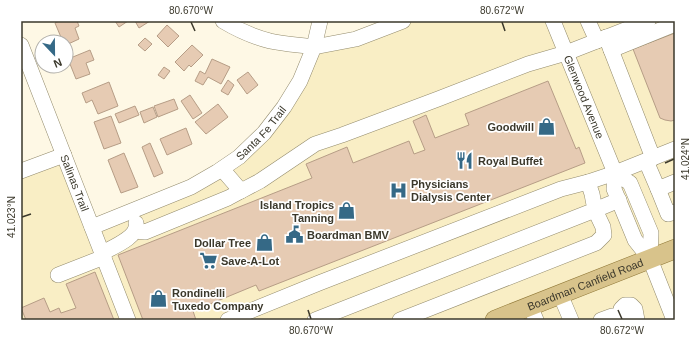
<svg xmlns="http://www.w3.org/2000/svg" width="696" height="341" font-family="Helvetica,sans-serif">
  <rect width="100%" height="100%" fill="#fef8e5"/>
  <path fill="#f9eec5" d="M403,21H675V320H23L21,316V163L61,148L92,226L191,187L251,146L314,47Z"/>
  <g fill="#e6cbb3" stroke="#b69d86">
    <path d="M59,21H77L79,26L75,28L79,39L66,45V42H63L55,23Z"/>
    <path d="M115,21H128L119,27Z"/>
    <path d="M135,21H150L139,28Z"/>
    <path d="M167,25L179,36L168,47L157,36Z"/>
    <path d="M675,33V120L671,121L665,120L660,118L633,49Z"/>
    <path d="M145,38L152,44L145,51L138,45Z"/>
    <path d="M192,45L203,55L191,67L189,65L184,71L175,62Z"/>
    <path d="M90,50L94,60L86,63L90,74L76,79L68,59Z"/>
    <path d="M212,59L230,67L221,84L208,77L203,85L195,81L200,71L205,74Z"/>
    <path d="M164,67L170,71L164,79L158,75Z"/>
    <path d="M248,72L258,85L247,94L237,80Z"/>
    <path d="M228,80L234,85L228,95L221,91Z"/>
    <path d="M548,81L576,149L579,147L585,163L259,291L256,285L193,311L196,320H143L118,255L312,178L306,164L347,147L353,163L409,141L414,154L425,150L413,121L426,115L435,138L469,125L465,114Z"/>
    <path d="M109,82L118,106L98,114L92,100L86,103L82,93Z"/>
    <path d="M190,95L202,113L193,119L181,101Z"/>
    <path d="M174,99L178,109L158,117L154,106Z"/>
    <path d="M218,104L228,117L206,134L195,122Z"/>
    <path d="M135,106L139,115L119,123L115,114Z"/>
    <path d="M153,107L157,117L144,123L140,112Z"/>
    <path d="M111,116L121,143L104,149L94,122Z"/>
    <path d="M186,128L192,144L167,155L160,139Z"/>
    <path d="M150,143L163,173L154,177L142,147Z"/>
    <path d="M124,153L138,187L121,193L108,160Z"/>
    <path d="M95,272L114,320H26L21,308L44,298L50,312L59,308L61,313L76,308L66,284Z"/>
  </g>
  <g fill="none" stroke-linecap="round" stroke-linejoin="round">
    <defs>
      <g id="minor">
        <path d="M223,21C238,30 254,37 270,41C284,44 300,45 314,47L320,21"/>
        <path id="s1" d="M553,21L615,173L614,189L635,240L650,259L674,320"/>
        <path d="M588,21L597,41"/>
        <path d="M606,37L653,158"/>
        <path id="s2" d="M21,45L128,320"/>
        <path d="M611,50L675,24"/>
        <path d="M646,161L658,189"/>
        <path d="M222,169L241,191L260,181L315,144L342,135L438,99L528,64L566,53L648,21"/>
        <path d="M21,171L64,155"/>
        <path d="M615,173L630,183L651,233L650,259"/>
        <path d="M675,182L658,189L668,214L675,212"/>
        <path id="s3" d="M92,227L191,187L217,172L239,157L264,133L284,107L300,81L314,47L356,39L403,21"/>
        <path d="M135,231L145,232L228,198L241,191"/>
        <path d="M102,253C113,247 139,237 136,223"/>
        <path d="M58,275L104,257"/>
        <path d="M560,294L571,320"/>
        <path d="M530,306L536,320"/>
        <path d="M228,320L319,283L561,189L588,182L615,173L675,149"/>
        <path d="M315,320L595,210L592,194L588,182"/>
        <path d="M400,320L596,243L604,235L603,227L595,210L619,200"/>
        <path d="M601,320L612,316H621"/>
        <path d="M622,320L621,316V309L625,305H631L635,309L637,320"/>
      </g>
      <g id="major">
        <path id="s4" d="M495,320L675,249"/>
      </g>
    </defs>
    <use href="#minor" stroke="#938b6c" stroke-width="16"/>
    <use href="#major" stroke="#907837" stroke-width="20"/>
    <use href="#minor" stroke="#fff" stroke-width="15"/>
    <use href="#major" stroke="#d8c38b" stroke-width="19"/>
  </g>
  <path fill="none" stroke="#3b382b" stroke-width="1.5" d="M191,22L195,31M502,22L505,31M665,163L674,159M22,217L31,214M308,310L311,319M618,310L622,319"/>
  <defs>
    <symbol id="shop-bare" viewBox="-9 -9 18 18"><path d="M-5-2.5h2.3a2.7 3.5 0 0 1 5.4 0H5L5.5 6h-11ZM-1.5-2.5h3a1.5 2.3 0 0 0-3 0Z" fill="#356986" stroke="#fff" stroke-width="2.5" paint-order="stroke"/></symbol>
    <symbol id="restaurant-bare" viewBox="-9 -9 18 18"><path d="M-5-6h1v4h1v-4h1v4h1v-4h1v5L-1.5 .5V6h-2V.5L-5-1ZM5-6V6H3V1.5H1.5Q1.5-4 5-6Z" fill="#356986" stroke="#fff" stroke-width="2.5" paint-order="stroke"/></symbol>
    <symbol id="hospital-bare" viewBox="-9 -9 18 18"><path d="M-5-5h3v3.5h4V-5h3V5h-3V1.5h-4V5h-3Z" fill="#356986" stroke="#fff" stroke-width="2.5" paint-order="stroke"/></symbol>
    <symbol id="civic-bare" viewBox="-9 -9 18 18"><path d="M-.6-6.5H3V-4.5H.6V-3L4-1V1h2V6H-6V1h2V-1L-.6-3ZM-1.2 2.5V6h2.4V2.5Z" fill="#356986" stroke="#fff" stroke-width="2.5" paint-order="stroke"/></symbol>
    <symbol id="supermarket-bare" viewBox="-9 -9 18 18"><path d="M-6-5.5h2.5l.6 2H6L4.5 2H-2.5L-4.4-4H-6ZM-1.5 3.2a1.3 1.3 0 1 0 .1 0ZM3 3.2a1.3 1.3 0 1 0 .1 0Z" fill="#356986" stroke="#fff" stroke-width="2.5" paint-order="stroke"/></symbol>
  </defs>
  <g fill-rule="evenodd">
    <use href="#shop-bare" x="534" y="114" width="25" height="25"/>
    <use href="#restaurant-bare" x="452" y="148" width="25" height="25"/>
    <use href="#hospital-bare" x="386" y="178" width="25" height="25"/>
    <use href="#shop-bare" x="334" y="198" width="25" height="25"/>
    <use href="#civic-bare" x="282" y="222" width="25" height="25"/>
    <use href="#shop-bare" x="252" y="230" width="25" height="25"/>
    <use href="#supermarket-bare" x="196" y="248" width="25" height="25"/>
    <use href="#shop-bare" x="146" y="286" width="25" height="25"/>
  </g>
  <g text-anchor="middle" stroke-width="3.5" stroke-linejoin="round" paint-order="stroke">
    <g font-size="11" fill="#3b382b" stroke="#fff">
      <text dy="4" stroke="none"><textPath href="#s1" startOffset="82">Glenwood Avenue</textPath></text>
      <text dy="4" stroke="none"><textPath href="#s3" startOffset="196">Santa Fe Trail</textPath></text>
      <text dy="4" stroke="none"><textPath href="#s2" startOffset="148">Salinas Trail</textPath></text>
      <text dy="4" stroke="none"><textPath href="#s4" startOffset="97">Boardman Canfield Road</textPath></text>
    </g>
    <g font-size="11" font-weight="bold" fill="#3b382b" stroke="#fff" text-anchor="start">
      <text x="534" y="131" text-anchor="end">Goodwill</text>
      <text x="478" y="165">Royal Buffet</text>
      <text x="411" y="188">Physicians<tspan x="411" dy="13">Dialysis Center</tspan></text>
      <text x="334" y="209" text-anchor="end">Island Tropics<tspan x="334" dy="13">Tanning</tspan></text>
      <text x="307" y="239">Boardman BMV</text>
      <text x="251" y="247" text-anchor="end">Dollar Tree</text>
      <text x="221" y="265">Save-A-Lot</text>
      <text x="172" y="297">Rondinelli<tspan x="172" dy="13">Tuxedo Company</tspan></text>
    </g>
  </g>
  <rect width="696" height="341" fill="none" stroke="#ffffff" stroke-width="44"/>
  <g transform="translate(54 54) rotate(158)"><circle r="19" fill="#ffffff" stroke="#b1afaa"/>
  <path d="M0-3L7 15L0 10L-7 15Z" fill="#356986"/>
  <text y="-6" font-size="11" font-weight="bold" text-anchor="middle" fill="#3b382b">N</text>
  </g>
  <rect x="22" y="22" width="652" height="297" fill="none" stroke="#3b382b" stroke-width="1.5"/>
  <g font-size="10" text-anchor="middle" fill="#3b382b">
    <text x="191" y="14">80.670°W</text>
    <text x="502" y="14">80.672°W</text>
    <text transform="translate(685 159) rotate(-90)" y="4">41.024°N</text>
    <text transform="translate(11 217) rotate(-90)" y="4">41.023°N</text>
    <text x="311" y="334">80.670°W</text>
    <text x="622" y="334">80.672°W</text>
  </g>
</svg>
